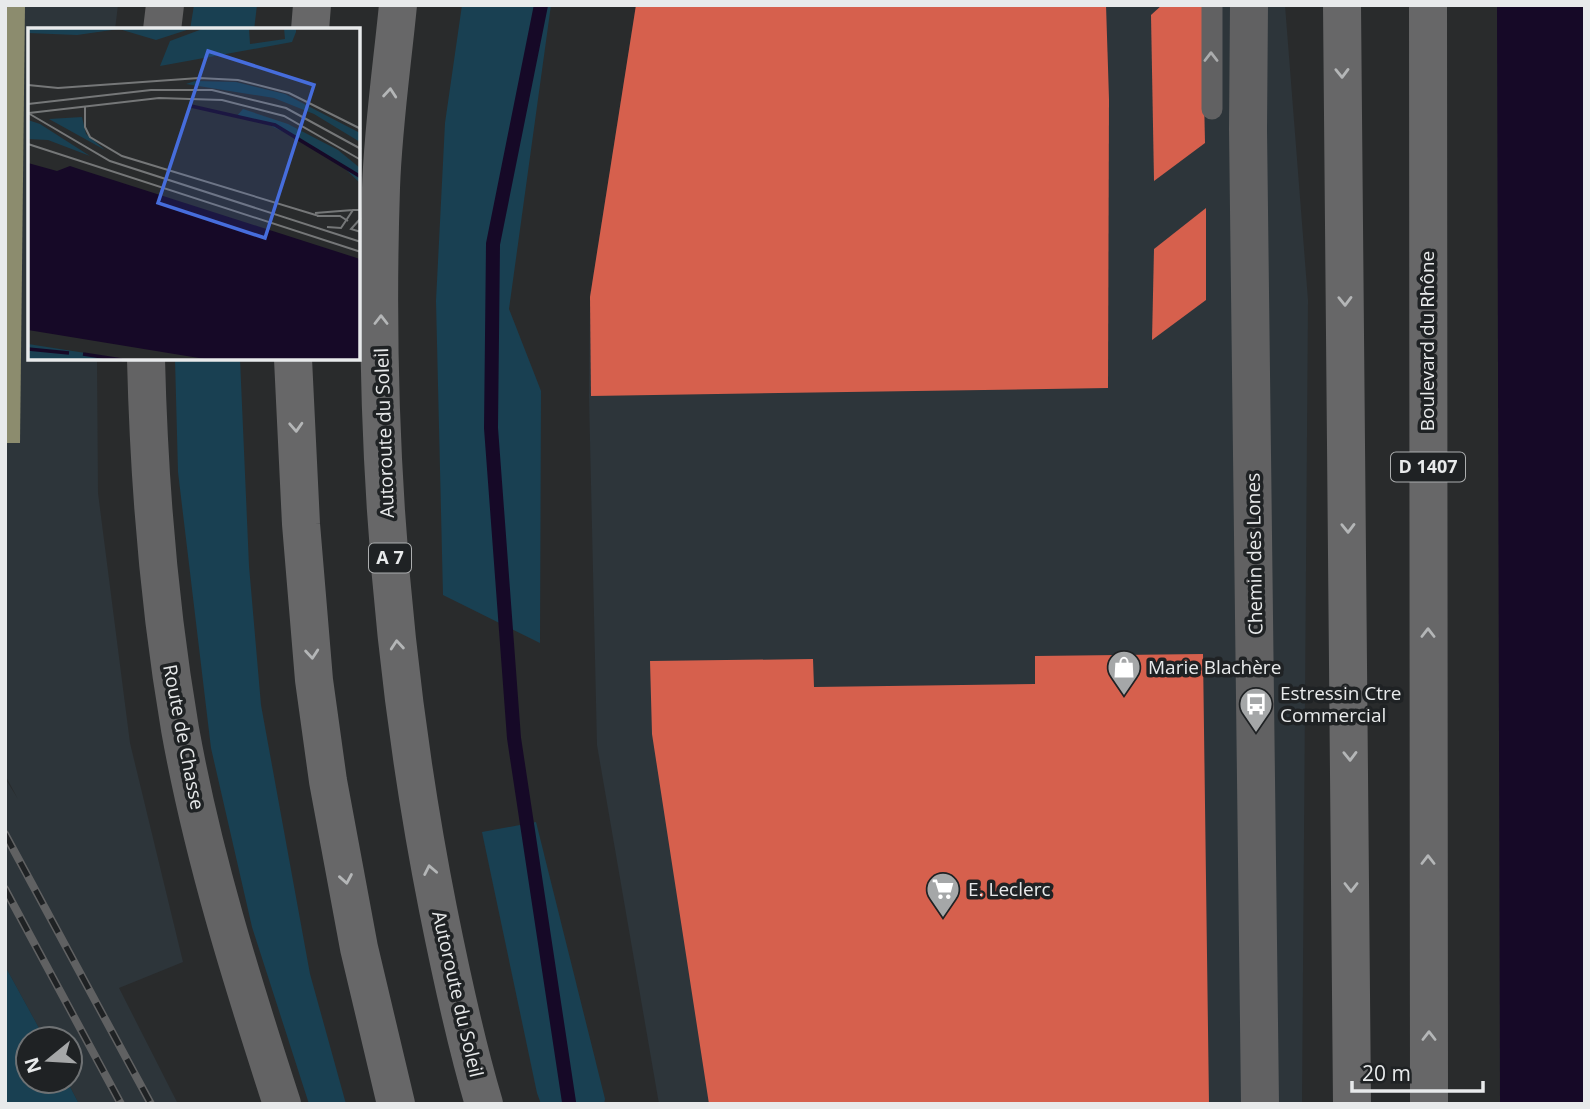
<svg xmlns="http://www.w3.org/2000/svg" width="1590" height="1109" font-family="'Open Sans',sans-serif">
  <rect width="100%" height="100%" fill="#292b2c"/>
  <g fill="#2d353a">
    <path d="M5,5H118L115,30H30V359H97L98,493L130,743L183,962L119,988L178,1104H79L67,1081H70V1039H45L5,966V778L18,799L5,775Z"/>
    <path d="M636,5H1285L1308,300L1302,1104H659L597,745L589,397L590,297Z"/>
  </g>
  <g fill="#194052">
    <path d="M194,5H257L254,30H190Z"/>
    <path d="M462,5H551L509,309L541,391L540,643L443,595L436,301L445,123Z"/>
    <path d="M175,359H240L249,566L261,705L310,974L346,1104H309L252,927L211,748L178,472Z"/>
    <path d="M536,822L605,1099L604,1104H541L537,1093L482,832Z"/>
    <path d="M5,966L45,1039H28V1081H67L79,1104H5Z"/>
  </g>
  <path fill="#160927" d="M1497,5H1585V1104H1500Z"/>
  <g fill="#d6604d">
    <path d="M636,5H1106L1109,99L1108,388L591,396L590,297Z"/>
    <path d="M1162,5H1202L1205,143L1154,181L1151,15Z"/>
    <path d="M1206,208V300L1152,340L1154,249Z"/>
    <path d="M1203,654L1209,1104H709L652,734L650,661L813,659L814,687L1035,684V656Z"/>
  </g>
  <path fill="#8c8c6e" d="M5,5H25L20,443H5Z"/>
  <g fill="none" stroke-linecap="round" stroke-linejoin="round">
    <path stroke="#160927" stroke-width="14" d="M541,5L493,244L491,428L514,738L569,1102"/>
    <path stroke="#616162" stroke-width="21" d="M1212,5V109"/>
    <path stroke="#616162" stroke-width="38" d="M1249,5L1248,129L1260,1104"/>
    <g stroke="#636364" stroke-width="38">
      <path d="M162,30L165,5"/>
      <path d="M146,359C149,483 159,606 180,729C203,857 242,981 282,1104"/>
    </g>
    <g stroke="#676768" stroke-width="38">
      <path d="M398,5C392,66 383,127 381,188C373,429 391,672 438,909C451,974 465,1040 484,1104"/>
      <path d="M1342,5L1352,1104"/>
      <path d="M1428,5L1429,1104"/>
      <path d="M310,30L312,5"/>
      <path d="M293,359L301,524L314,680L328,781L359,948L396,1104"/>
    </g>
    <defs>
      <g id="rail">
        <path d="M5,834L151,1104"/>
        <path d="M5,889L121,1104"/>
      </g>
    </defs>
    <use href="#rail" stroke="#606162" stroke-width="8"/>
    <use href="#rail" stroke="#1f2224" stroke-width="5" stroke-dasharray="16" stroke-linecap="butt"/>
  </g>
  <defs><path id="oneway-chevron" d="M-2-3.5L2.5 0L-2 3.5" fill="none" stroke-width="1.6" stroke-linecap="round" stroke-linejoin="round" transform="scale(1.75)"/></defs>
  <use stroke="#abacad" href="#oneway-chevron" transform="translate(1211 57) rotate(-90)"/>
  <g stroke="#b4b6b7">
    <use href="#oneway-chevron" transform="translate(1342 73) rotate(89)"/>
    <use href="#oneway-chevron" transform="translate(390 93) rotate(-85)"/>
    <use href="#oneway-chevron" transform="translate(1345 301) rotate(89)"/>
    <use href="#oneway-chevron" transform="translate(381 320) rotate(-90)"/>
    <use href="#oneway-chevron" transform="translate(296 427) rotate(87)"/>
    <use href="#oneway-chevron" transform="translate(1348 528) rotate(89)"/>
    <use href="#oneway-chevron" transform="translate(1428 633) rotate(-90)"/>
    <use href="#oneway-chevron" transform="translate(397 645) rotate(-95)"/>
    <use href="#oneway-chevron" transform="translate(312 654) rotate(85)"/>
    <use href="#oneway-chevron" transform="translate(1350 756) rotate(89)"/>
    <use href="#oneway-chevron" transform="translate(1428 860) rotate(-90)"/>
    <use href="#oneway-chevron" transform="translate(430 870) rotate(-101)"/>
    <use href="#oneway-chevron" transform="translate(346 879) rotate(80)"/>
    <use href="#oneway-chevron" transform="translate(1351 887) rotate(90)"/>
    <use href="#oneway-chevron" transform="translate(1429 1036) rotate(-90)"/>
  </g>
  <defs>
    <symbol id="shop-pin" viewBox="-11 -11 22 30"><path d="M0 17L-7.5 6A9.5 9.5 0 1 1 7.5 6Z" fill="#a5a7a8" stroke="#1f2224"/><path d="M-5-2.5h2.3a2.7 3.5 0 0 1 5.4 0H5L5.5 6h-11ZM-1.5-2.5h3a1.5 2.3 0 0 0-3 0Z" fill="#fff"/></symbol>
    <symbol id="bus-pin" viewBox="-11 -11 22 30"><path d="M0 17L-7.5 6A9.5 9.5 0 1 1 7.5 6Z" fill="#a5a7a8" stroke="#1f2224"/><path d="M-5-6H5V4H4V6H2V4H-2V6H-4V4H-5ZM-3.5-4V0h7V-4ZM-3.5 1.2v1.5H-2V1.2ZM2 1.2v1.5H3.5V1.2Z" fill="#fff"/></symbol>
    <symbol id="supermarket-pin" viewBox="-11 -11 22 30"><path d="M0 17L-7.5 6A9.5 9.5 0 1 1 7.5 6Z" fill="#a5a7a8" stroke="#1f2224"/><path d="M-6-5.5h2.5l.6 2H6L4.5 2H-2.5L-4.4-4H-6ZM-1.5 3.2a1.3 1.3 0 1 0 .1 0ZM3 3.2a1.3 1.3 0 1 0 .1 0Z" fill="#fff"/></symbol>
  </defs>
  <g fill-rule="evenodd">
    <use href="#shop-pin" x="1105" y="648" width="38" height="52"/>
    <use href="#bus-pin" x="1237" y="685" width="38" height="52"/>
    <use href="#supermarket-pin" x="924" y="870" width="38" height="52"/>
  </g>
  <g text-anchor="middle" stroke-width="7" stroke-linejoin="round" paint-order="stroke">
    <g fill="#1f2224" stroke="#acaeaf" stroke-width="2">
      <rect x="1391" y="452.5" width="74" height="29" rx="5"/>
      <rect x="369" y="543.5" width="42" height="29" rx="5"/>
    </g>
    <g font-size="18" font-weight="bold" fill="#e8eaeb">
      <text x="1428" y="473">D 1407</text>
      <text x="390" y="564">A 7</text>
    </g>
    <g font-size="19" fill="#e8eaeb" stroke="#1f2224">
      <text transform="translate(1427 341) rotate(-90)" y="7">Boulevard du Rhône</text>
      <text transform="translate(384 433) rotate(-92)" y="7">Autoroute du Soleil</text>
      <text transform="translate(1254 554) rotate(-91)" y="7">Chemin des Lones</text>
      <text transform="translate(184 737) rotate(79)" y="7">Route de Chasse</text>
      <text transform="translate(458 994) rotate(77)" y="7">Autoroute du Soleil</text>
    </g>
    <g font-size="19" fill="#e8eaeb" stroke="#1f2224" text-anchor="start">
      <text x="1148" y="674">Marie Blachère</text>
      <text x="1280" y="700">Estressin Ctre<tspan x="1280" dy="22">Commercial</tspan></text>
      <text x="968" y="896">E. Leclerc</text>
    </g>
  </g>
  <g transform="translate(28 28)">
    <rect width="332" height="332" fill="#292b2c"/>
    <path d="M0,0H165L128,12L91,1L49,7L0,5ZM177,0H221L222,16L257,11L256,0H268V4L264,14L132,38L142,13ZM167,53L208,54L257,66L332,105V114L286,86L246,70L158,56ZM215,81L260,96L310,122L332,140V155L313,137L273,112L241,97L208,89ZM54,89L58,106L77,122L21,91ZM0,92L12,96L62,128L20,112L0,111ZM0,316L102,332H121H0Z" fill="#194052"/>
    <path d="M0,135L29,143L42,138L54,142L332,231V332H183L0,302Z" fill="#160927"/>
    <path fill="none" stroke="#160927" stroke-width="3.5" d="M163,78L247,97L333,149M0,321L41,325M55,326L94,332"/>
    <path fill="none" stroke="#757778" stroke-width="2" d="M0,57L30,60L171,50L210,52L261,65L333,101M0,76L123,62H184L258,80L333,121M57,78V99L62,109L94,128L291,188M0,85L82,133L333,214M1,85L131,70L194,72L256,88L333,132M0,116L333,224M287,185L325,182M289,188H312L320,193M333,190L323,201L333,204M299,199L313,200L325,182H333"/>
    <path fill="#466ddc" fill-opacity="0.15" stroke="#466ddc" stroke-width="3.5" d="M180,23L286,57L237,210L130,175Z"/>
    <rect width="332" height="332" fill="none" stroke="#e8eaeb" stroke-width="3.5"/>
  </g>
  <rect width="1590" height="1109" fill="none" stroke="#e8eaeb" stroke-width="14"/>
  <g transform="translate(49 1060) rotate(252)"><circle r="33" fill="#1f2224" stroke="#6f7274" stroke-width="2"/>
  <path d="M0-5L12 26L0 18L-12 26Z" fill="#a5a7a8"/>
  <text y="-10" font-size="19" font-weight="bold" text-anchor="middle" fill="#e8eaeb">N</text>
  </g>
  <path d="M1352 1081v10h131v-10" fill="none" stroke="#e8eaeb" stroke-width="3.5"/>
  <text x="1362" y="1081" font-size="21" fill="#e8eaeb" stroke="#1f2224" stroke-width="5" paint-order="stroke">20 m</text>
</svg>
